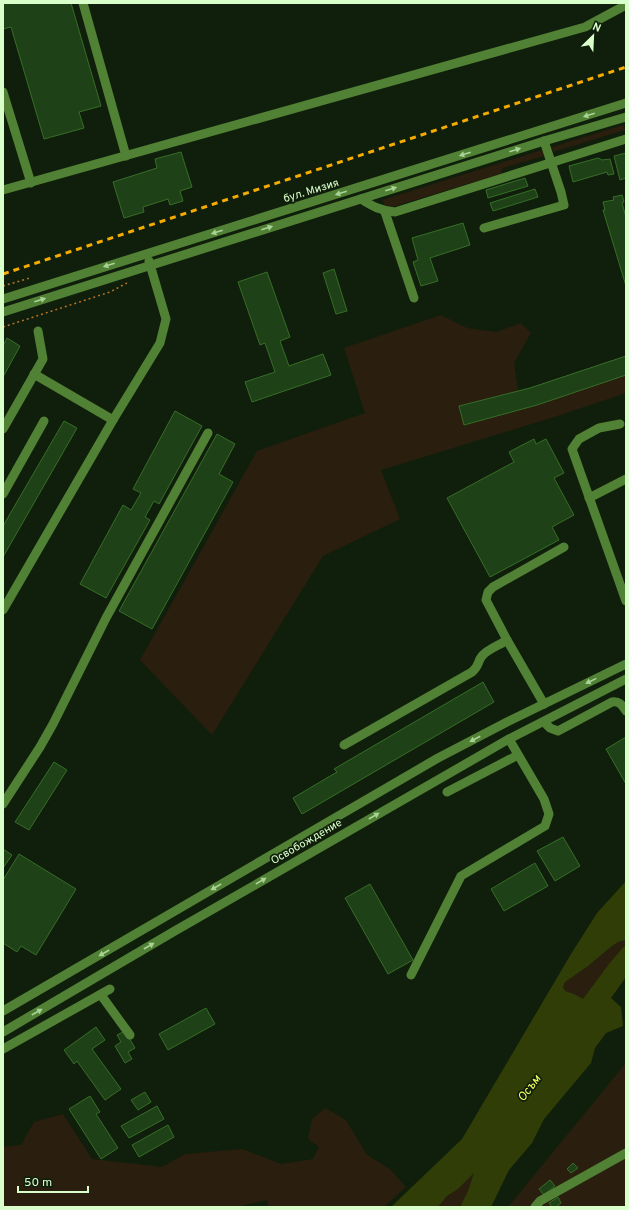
<svg xmlns="http://www.w3.org/2000/svg" width="629" height="1210" font-family="Overpass,sans-serif">
  <rect width="100%" height="100%" fill="#101f0b"/>
  <g fill="#2a1e0e">
    <path d="M623,125L625,130L553,152L552,147Z"/>
    <path d="M542,150L544,156L503,168L500,174L392,207L385,205L382,200Z"/>
    <path d="M441,315L467,328L496,332L521,323L531,333L514,363L518,391L459,406L626,375V393L548,419L381,470L400,519L323,556L212,735L140,660L257,451L365,413L344,348Z"/>
    <path d="M626,940V944L584,998L583,1000L574,994L564,991L563,987L564,982L588,966L612,946L618,942Z"/>
    <path d="M626,1063V1207H508Z"/>
    <path d="M325,1108L346,1120L367,1155L390,1169L406,1187L384,1207H269L267,1200L237,1207H3V1147L21,1145L34,1122L63,1114L92,1159L162,1167L185,1154L242,1149L281,1164L313,1159L319,1147L308,1139L312,1119Z"/>
    <path d="M475,1172L468,1191L460,1207H438L447,1196L458,1189Z"/>
  </g>
  <path fill="#303d07" d="M626,881V940L618,942L612,946L588,966L565,982L563,987L565,991L574,994L583,999L609,964L626,944V977L611,998L621,1007L623,1026L606,1033L595,1048L591,1063L544,1119L532,1143L509,1170L491,1207H460L468,1191L474,1173L458,1189L447,1196L438,1207H391L462,1139L571,954L597,913Z"/>
  <g fill="#1f4117" stroke="#366e27">
    <path d="M3,3H71L101,106L79,112L84,128L44,139L11,27L3,29Z"/>
    <path d="M181,152L192,187L180,191L183,201L170,205L168,199L143,207L144,212L124,218L113,182L157,168L155,159Z"/>
    <path d="M626,153V178L620,180L614,156Z"/>
    <path d="M598,158L602,160L610,159L614,174L608,175L607,172L573,182L569,166Z"/>
    <path d="M525,178L528,186L488,198L486,190Z"/>
    <path d="M535,189L538,197L493,211L490,203Z"/>
    <path d="M622,195L624,202L622,203L626,217V286L603,210H605L603,202L614,200L613,197Z"/>
    <path d="M463,223L470,245L430,258L438,281L421,286L413,262L418,260L412,238Z"/>
    <path d="M334,269L347,311L336,314L323,273Z"/>
    <path d="M267,272L290,337L280,341L289,366L323,354L331,375L252,402L245,382L275,372L265,343L260,345L238,282Z"/>
    <path d="M7,338L20,346L3,377V346Z"/>
    <path d="M626,356V375L537,405L464,425L459,406L530,388Z"/>
    <path d="M175,411L202,426L159,504L154,501L145,517L150,520L106,598L80,584L123,505L131,510L141,493L133,489Z"/>
    <path d="M64,421L77,428L3,557V526Z"/>
    <path d="M217,434L235,444L219,474L233,482L152,629L119,611Z"/>
    <path d="M534,439L536,444L546,439L564,473L554,478L574,515L552,527L559,540L490,577L447,498L514,462L509,452Z"/>
    <path d="M483,682L494,702L302,814L293,798L337,772L334,769Z"/>
    <path d="M626,737V784L606,749Z"/>
    <path d="M54,762L67,770L29,830L15,822Z"/>
    <path d="M563,837L580,866L555,881L537,851Z"/>
    <path d="M3,849L12,855L3,868Z"/>
    <path d="M19,854L76,889L36,955L21,946L17,952L3,943V880Z"/>
    <path d="M535,863L548,886L504,911L491,889Z"/>
    <path d="M370,884L413,960L388,974L345,898Z"/>
    <path d="M206,1008L215,1024L168,1050L159,1034Z"/>
    <path d="M96,1027L105,1040L92,1049L121,1089L105,1100L77,1061L74,1064L64,1050Z"/>
    <path d="M125,1031L135,1048L128,1052L132,1059L125,1063L115,1046L121,1042L117,1035Z"/>
    <path d="M145,1092L151,1102L138,1110L131,1100Z"/>
    <path d="M90,1096L100,1112L96,1114L118,1148L101,1159L69,1109Z"/>
    <path d="M157,1106L164,1119L129,1138L121,1126Z"/>
    <path d="M168,1125L174,1137L139,1157L132,1145Z"/>
    <path d="M573,1163L578,1168L571,1173L567,1169Z"/>
    <path d="M550,1180L555,1186L544,1195L539,1189Z"/>
    <path d="M558,1197L561,1203L556,1207H552L549,1203Z"/>
  </g>
  <g fill="none" stroke-linecap="round" stroke-linejoin="round">
    <g stroke="#b57427" stroke-width="1.5" stroke-dasharray="2 3" stroke-linecap="butt">
      <path d="M3,286L30,278"/>
      <path d="M3,327L110,292L127,283"/>
    </g>
    <g stroke="#508134" stroke-width="9">
      <path d="M83,3L126,156"/>
      <path d="M3,92L31,183"/>
      <path d="M3,190L585,27L626,5"/>
      <path d="M361,199C372,206 381,211 395,212L626,139"/>
      <path d="M385,212L414,298"/>
      <path d="M484,228L564,205L561,192L544,141"/>
      <path d="M3,299L626,103"/>
      <path d="M3,312L544,141L626,117"/>
      <path d="M34,374L113,420"/>
      <path d="M620,424L599,428L579,439L572,449L626,601"/>
      <path d="M3,429L43,359L38,331"/>
      <path d="M3,494L44,421"/>
      <path d="M589,498L626,479"/>
      <path d="M3,610L113,420L160,343L166,319L149,261"/>
      <path d="M544,704L507,640L486,600L488,592L493,587L564,547"/>
      <path d="M544,722L550,728L558,731L612,702C620,701 622,705 626,711"/>
      <path d="M344,745L472,672C480,665 477,662 482,656C488,649 500,645 507,640"/>
      <path d="M447,792L518,755"/>
      <path d="M3,804L40,747L53,724L106,618L208,433"/>
      <path d="M411,975L461,876L545,826L549,814L544,799L509,739"/>
      <path d="M101,995L130,1035"/>
      <path d="M3,1011L438,758L507,722L626,664"/>
      <path d="M3,1032L173,932L509,739L626,679"/>
      <path d="M3,1049L110,989"/>
      <path d="M535,1207L540,1201L626,1153"/>
    </g>
    <path stroke="#f5ab00" stroke-width="3" stroke-dasharray="6 5" stroke-linecap="butt" d="M3,274L626,67"/>
  </g>
  <defs><path id="oneway-solid" d="M-6-.8H1V-3.2L6.5 0L1 3.2V.8H-6Z"/></defs>
  <g fill="#a9d396">
    <use href="#oneway-solid" transform="translate(589 115) rotate(163)"/>
    <use href="#oneway-solid" transform="translate(515 150) rotate(-18)"/>
    <use href="#oneway-solid" transform="translate(465 154) rotate(163)"/>
    <use href="#oneway-solid" transform="translate(391 189) rotate(-18)"/>
    <use href="#oneway-solid" transform="translate(341 193) rotate(163)"/>
    <use href="#oneway-solid" transform="translate(267 228) rotate(-18)"/>
    <use href="#oneway-solid" transform="translate(217 232) rotate(163)"/>
    <use href="#oneway-solid" transform="translate(109 265) rotate(162)"/>
    <use href="#oneway-solid" transform="translate(40 300) rotate(-18)"/>
    <use href="#oneway-solid" transform="translate(591 681) rotate(154)"/>
    <use href="#oneway-solid" transform="translate(475 739) rotate(152)"/>
    <use href="#oneway-solid" transform="translate(374 816) rotate(-30)"/>
    <use href="#oneway-solid" transform="translate(261 881) rotate(-30)"/>
    <use href="#oneway-solid" transform="translate(216 887) rotate(150)"/>
    <use href="#oneway-solid" transform="translate(149 946) rotate(-30)"/>
    <use href="#oneway-solid" transform="translate(104 953) rotate(150)"/>
    <use href="#oneway-solid" transform="translate(37 1012) rotate(-30)"/>
  </g>
  <g text-anchor="middle" stroke-width="3.5" stroke-linejoin="round" paint-order="stroke">
    <g font-size="11" fill="#d9ffca" stroke="#101f0b">
      <text transform="translate(311 190) rotate(-17)" y="4">бул. Мизия</text>
      <text transform="translate(306 841) rotate(-30)" y="4">Освобождение</text>
    </g>
    <g font-size="12" font-style="italic" fill="#f4ff58" stroke="#101f0b">
      <text transform="translate(529 1088) rotate(-53)" y="4">Осъм</text>
    </g>
  </g>
  <rect width="629" height="1210" fill="none" stroke="#d9ffca" stroke-width="8"/>
  <g transform="translate(593 36) rotate(24)" stroke="#101f0b" stroke-width="3" paint-order="stroke">
  <path d="M0-3L7 15L0 10L-7 15Z" fill="#d9ffca"/>
  <text y="-6" font-size="11" font-weight="bold" text-anchor="middle" fill="#d9ffca">N</text>
  </g>
  <path d="M18 1186v6h70v-6" fill="none" stroke="#d9ffca" stroke-width="2"/>
  <text x="24" y="1186" font-size="12" fill="#d9ffca" stroke="#101f0b" stroke-width="3" paint-order="stroke">50 m</text>
</svg>
